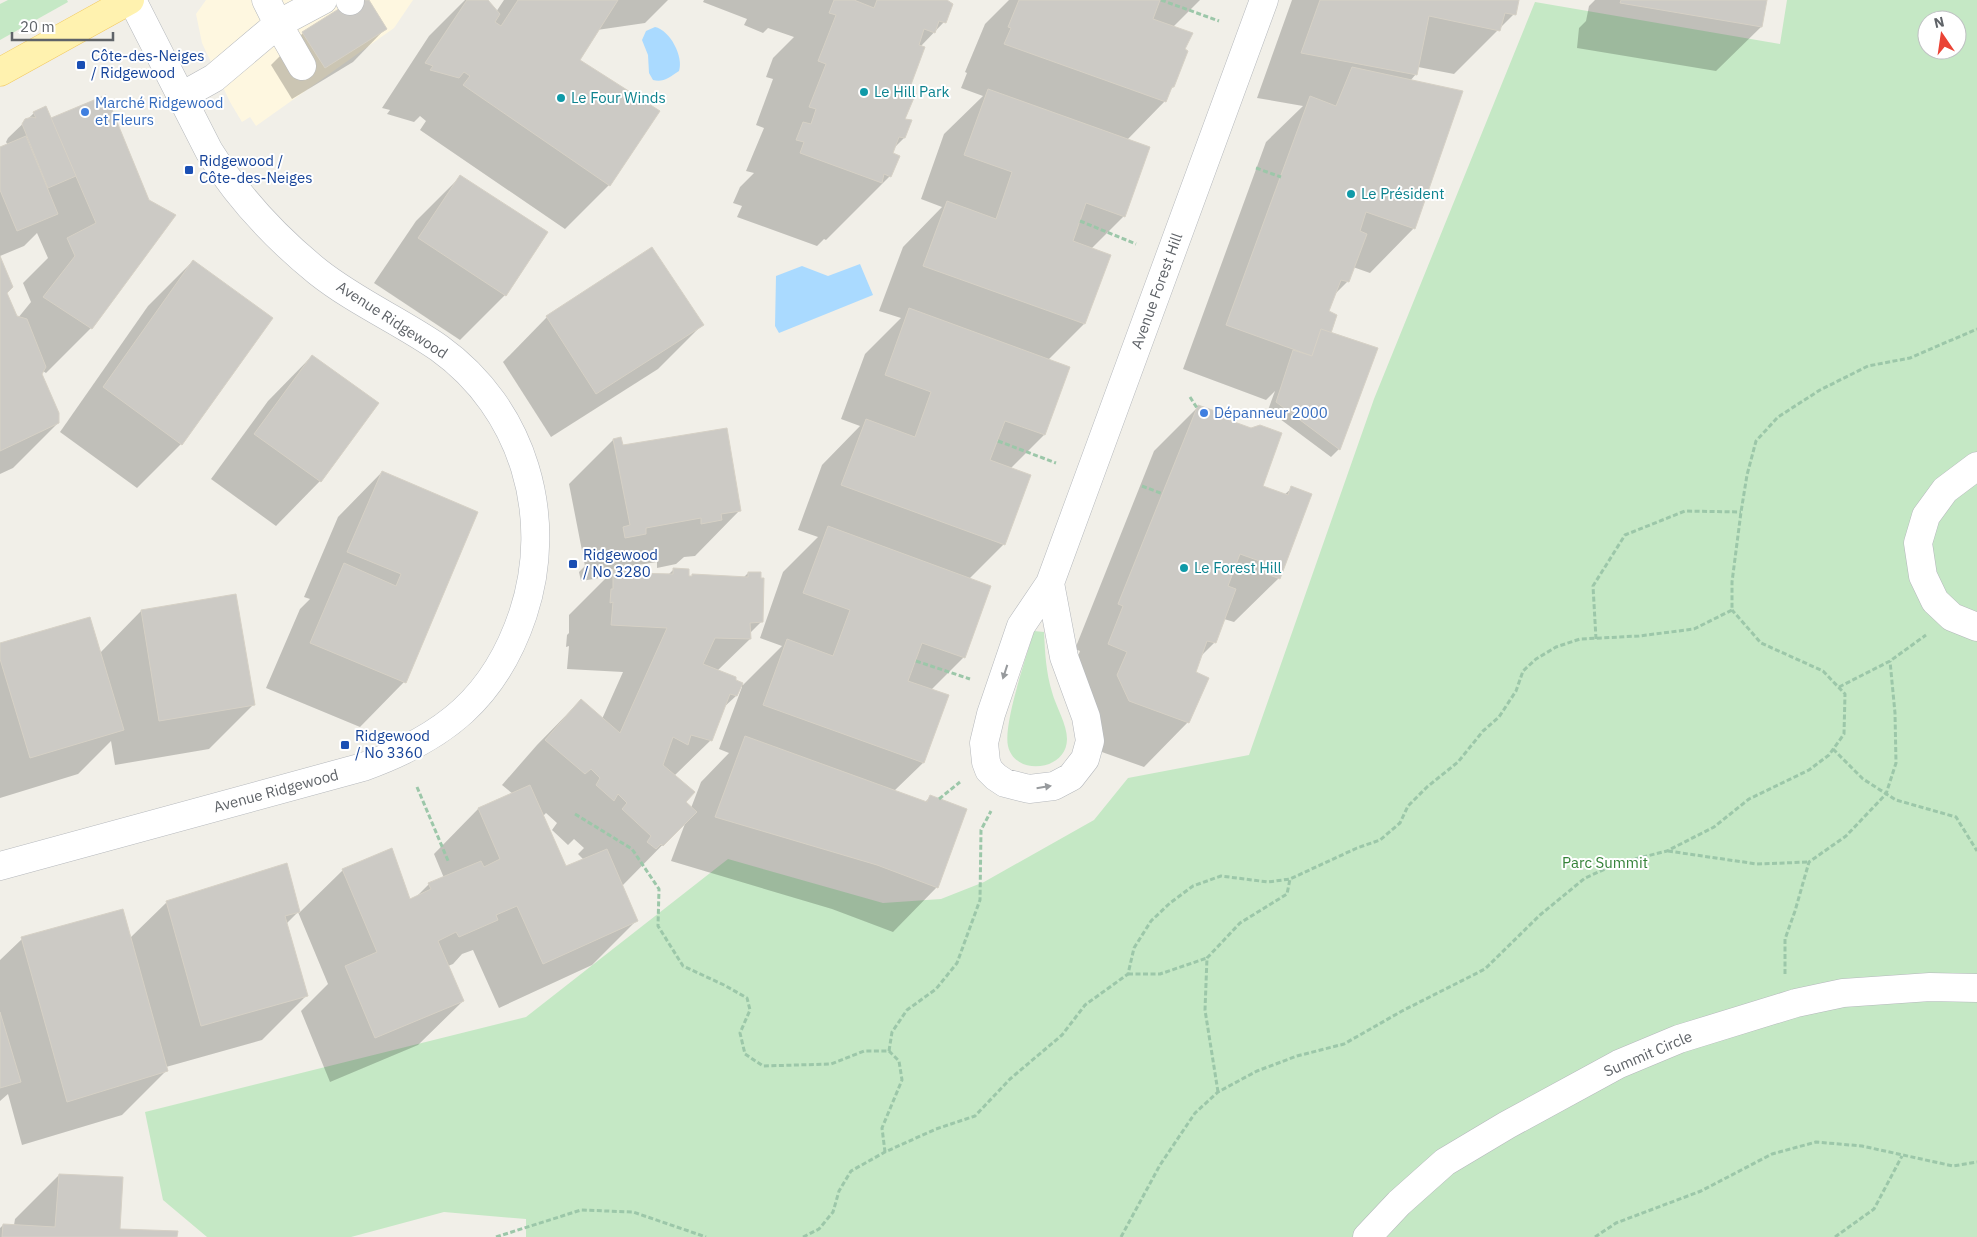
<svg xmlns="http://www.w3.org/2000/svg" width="1977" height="1237" font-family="'IBM Plex Sans',sans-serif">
  <rect width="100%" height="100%" fill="#f1efe8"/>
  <path fill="#fef7e0" d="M206,0H413L394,28L256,126L250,117L242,122L230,102L202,43L196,14Z"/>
  <g fill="#c5e8c5" fill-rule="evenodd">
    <path d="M8,0H67L68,2L0,40V4Z"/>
    <path d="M1787,0H1977V1237H526V1219L444,1212L351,1237H207L163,1200L145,1112L526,1017L728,859L883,903L941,899L984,882L1094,820L1128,778L1249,755L1374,399L1535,2L1780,44ZM1927,20H1957V50H1927Z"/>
    <path d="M1034,631L1044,632C1045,653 1046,672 1052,692C1056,707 1067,724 1067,739C1067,771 1015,777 1008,746C1003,724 1027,655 1034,631Z"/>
  </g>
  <g fill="#aadaff">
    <path d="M655,27C670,30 684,57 679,71C670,77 663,83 653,80L649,73L648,55L642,40L646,31Z"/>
    <path d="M860,264L873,295L779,333L775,326L776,276L802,266L828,276Z"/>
  </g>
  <g fill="#0003" fill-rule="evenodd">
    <path d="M367,0L385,29L353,62L292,99L271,65L303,33Z"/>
    <path d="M465,0H487L496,12L504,0H668L645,23L597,30L578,60L609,185L565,229L420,130L426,121L420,116L414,122L387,114L390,110L382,108L429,36Z"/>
    <path d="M704,0H946L944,22L920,47L907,91L904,120V138L893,149L890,176L826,240L824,239L817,246L737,217L742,206L733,203L740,187L754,173L746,171L764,128L756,125L773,79L766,77L773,58L794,37L768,28L763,33L744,25L747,19L703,2Z"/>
    <path d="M1009,0H1200L1173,27L1184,50L1173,87L1169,91L1165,101L1127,140L1124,216L1091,249L1084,324L1048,360L1068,367L1044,435L1010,469L1004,544L969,579L964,657L931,690L923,763L894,791L925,802L930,797L937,887L893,932L832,909L671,861L686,821L622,886L636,921L592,965L499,1008L473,950L462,954L453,964L448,966L463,1001L418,1045L330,1082L301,1011L328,984L298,912L286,924L306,996L262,1040L166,1067L167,1070L122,1115L22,1145L8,1094L0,1101V960L22,939L130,938L167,902L286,865L299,913L343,870L410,900L416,897L429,884L444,878L434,854L478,809L513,794L502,785L537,745L581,700L602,719L623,672L567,669L569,646L566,647L567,635L569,633V615L615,569L608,570L600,578L581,581L579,572L585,566L569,484L613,440L739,511L695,556L684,557L676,564L657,568V562L631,566L632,574L668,575L674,569L688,577L692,576L743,578L748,573L761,622L750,633V639L717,671L743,685L782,646L760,638L783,572L818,537L798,530L822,465L860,426L841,419L865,354L901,318L879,311L903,247L942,207L921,199L944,134L983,96L961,88L967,73L965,72L985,24ZM740,686L742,687L719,749L729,753L701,782L691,808L684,802L674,776L711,740L723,708L736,696ZM546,813L557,823L552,830L568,845L574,839L584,848L578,854L584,860L566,868L543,816Z"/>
    <path d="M1292,0H1518L1514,14L1454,74L1418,67L1416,74L1410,81L1414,228L1370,273L1353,267L1348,281L1334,295L1328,312L1329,333L1376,349L1339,449L1331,457L1268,410L1275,391L1266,400L1183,369L1266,142L1303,106L1257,98Z"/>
    <path d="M1595,0H1766L1761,27L1716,71L1577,48L1579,28L1586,21L1589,6Z"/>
    <path d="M34,113L50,120L148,201L174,216L91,328L46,373L43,371L41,374L58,423L13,468L0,474V259L5,293L16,317L18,318L31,302L23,283L48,258L37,233L24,246L0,256V149L8,145L6,142L8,138Z"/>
    <path d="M460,177L505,295L460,340L374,283L416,221Z"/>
    <path d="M193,261L181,444L137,488L60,432L148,306Z"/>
    <path d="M547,317L702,325L658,369L551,437L503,362Z"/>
    <path d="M312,356L320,481L276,526L211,479L268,401Z"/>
    <path d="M1199,406L1262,487L1284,495L1292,488L1279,578L1234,622L1224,619L1215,642L1200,657L1195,673L1188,722L1144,767L1085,746L1065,689L1080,651L1075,649L1154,451Z"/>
    <path d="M382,472L476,513L404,682L360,727L266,688L300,609L310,599L304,597L338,517Z"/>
    <path d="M141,611L254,704L209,749L115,765L111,741L78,774L0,798V645L100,653Z"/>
    <path d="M59,1175L119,1230L176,1237H0V1228L3,1225H14L15,1219Z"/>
  </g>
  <g fill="#cccac5" stroke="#d6d1c6">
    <path d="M353,0H369L387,29L325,68L302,32Z"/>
    <path d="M467,0H488L500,14L495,22L501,26L518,0H618L580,60L660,111L610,186L463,85L470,76L464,72L459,78L430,70L433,66L425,63Z"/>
    <path d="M834,0H854L874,8L877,0H947L953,4L946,23L939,21L935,33L924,29L919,45L925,47L909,90L916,93L905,119L912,120L905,138L899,137L893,153L900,156L891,177L884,174L882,183L800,153L804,142L796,140L803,122L811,124L816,109L809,107L826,64L818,61L836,15L829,13Z"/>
    <path d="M1019,0H1160L1153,19L1193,33L1185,49L1188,51L1174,87H1172L1166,102L1004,44L1011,28L1008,27Z"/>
    <path d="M1320,0H1519L1516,15L1505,13L1500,31L1429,16L1417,75L1301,53Z"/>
    <path d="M1621,0H1767L1762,27L1620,3Z"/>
    <path d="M1352,67L1463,91L1415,229L1366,212L1360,231L1367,234L1349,282L1341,280L1329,311L1337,315L1331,333L1321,329L1312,356L1226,325L1310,96L1336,106Z"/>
    <path d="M988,89L1150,147L1125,217L1086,203L1073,241L1111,255L1085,324L923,266L947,201L996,219L1012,172L964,155Z"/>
    <path d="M106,95L149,200L176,215L92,329L43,297L75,256L67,238L96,223L51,118Z"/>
    <path d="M46,106L76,176L48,188L22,124L25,119L32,117L36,118L33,112Z"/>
    <path d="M26,136L58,214L17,231L0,190V147Z"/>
    <path d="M460,175L548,232L506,296L418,238Z"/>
    <path d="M652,247L704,325L596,394L546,316Z"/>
    <path d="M0,256L13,287L7,293L17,316L27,319L46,367L42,374L59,413V423L0,451Z"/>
    <path d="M193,260L273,318L182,445L103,387Z"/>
    <path d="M909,308L1070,367L1045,435L1005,421L990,460L1031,475L1005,545L841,485L866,419L915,437L931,392L885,375Z"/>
    <path d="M1321,329L1378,348L1340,450L1276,402L1293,350L1312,356Z"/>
    <path d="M312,355L379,403L321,482L254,434Z"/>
    <path d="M1198,405L1215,411L1229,420L1251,428L1260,425L1282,433L1263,486L1288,495L1291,486L1312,494L1280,579L1262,572L1265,563L1240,554L1228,586L1236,589L1216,643L1207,641L1196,672L1209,678L1189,723L1129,701L1117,675L1127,652L1108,644L1123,606L1118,604Z"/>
    <path d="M727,428L741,511L721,514L722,520L701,524V518L646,528V534L625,538L623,527L630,525L613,439L621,437L623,445Z"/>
    <path d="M382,471L478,512L406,683L310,643L344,563L396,586L401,574L347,552Z"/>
    <path d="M828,526L991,586L965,658L922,643L908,681L949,695L924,763L763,705L787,639L833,656L850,610L803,593Z"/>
    <path d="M619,565H632L633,573L673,574V568L689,569V576H692V574L748,577V572H761V578H764L763,622L750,623L751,639L715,638L703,664L736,677V680L743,683L737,696L730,694L712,741L691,735L688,745L673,737L663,765L695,792L686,802L697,812L663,846L661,844L656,849L647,842L651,836L622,809L627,803L618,794L614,801L596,785L600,778L591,769L585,774L545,740L581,699L620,733L667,628L611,625L613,602L610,603L611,589H613V569L619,570Z"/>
    <path d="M236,594L255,705L159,721L141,610Z"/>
    <path d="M90,617L124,730L30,758L0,659V643Z"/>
    <path d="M745,736L927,802L930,795L967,809L938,888L877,865L715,817Z"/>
    <path d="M530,785L566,866L607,849L638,921L543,964L517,906L496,915L498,920L459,937L456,932L438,941L464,1001L375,1038L345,966L377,952L342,869L392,848L410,899L431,889L428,883L481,861L484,867L500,859L478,808Z"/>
    <path d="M287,863L300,912L285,916L308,996L201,1026L166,901Z"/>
    <path d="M123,909L168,1071L67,1102L21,937Z"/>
    <path d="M0,1012L21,1082L0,1088Z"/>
    <path d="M59,1174L123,1177L120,1229L178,1231L177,1237H2L3,1224L55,1227Z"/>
  </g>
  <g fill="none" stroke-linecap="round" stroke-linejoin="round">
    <defs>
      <g id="minor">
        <path d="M266,0L278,24L323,0"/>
        <path d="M350,0V1"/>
        <path d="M180,97L214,78L278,24L302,66"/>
        <path d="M1977,466L1945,490L1926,516L1918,543L1923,576L1935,601L1952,617L1977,627"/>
        <path d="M1050,583L1064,657L1086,717L1090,741L1085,759L1071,777L1054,786L1029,789L1005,783L996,777L989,770L986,762L984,743L991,714L1021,626L1050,583L1264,0"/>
        <path d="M0,866L363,767C444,738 495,698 523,614C555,517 524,409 439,348C400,321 356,302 318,272C276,238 238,197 209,151L132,0"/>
        <path d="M1367,1237L1399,1203L1445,1162L1507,1125L1619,1064L1679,1039L1796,1003L1843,993L1930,987L1977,988"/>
      </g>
      <path id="major" d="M0,72L130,0"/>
    </defs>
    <use href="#minor" stroke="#b5b8bc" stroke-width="29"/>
    <use href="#major" stroke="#f2c960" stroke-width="29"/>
    <g stroke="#9cc7a9" stroke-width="3" stroke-dasharray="5 2.5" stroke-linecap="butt">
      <path d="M1161,0L1219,21"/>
      <path d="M1256,168L1281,177"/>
      <path d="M1080,221L1136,244"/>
      <path d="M1190,397L1197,408"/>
      <path d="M998,441L1056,463"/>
      <path d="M1142,486L1163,494"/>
      <path d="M1596,639L1593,586L1625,535L1685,511L1741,512"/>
      <path d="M916,661L970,679"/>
      <path d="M1839,687L1890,661L1926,635"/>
      <path d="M1833,749L1863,779L1896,800L1956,817L1977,851"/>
      <path d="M417,787L449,863"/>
      <path d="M939,799L960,782"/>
      <path d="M575,814L632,849L659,889L658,926L683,966L724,985L747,998L750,1010L740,1033L745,1054L763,1066L831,1064L864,1051H889L899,1061L902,1080L882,1128L885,1152"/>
      <path d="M1668,851L1757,864L1809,862"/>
      <path d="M1128,974H1160L1207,958"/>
      <path d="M1785,974V939L1795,911L1809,862L1846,836L1886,794L1896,763L1895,713L1890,661"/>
      <path d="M889,1051L892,1032L907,1010L936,989L957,963L980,900L981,830L991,811"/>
      <path d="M1218,1092L1205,1010L1207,958L1240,923L1287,894L1290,879"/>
      <path d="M496,1237L581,1210L633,1212L706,1237"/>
      <path d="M803,1237L819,1229L833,1212L839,1191L851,1171L885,1152L936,1129L975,1116L1010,1079L1062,1035L1085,1005L1128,974L1134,948L1151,921L1170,903L1193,886L1221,876L1268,882L1290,879L1357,848L1380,840L1400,823L1408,806L1427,787L1458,762L1483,731L1499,717L1516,691L1523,671L1536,659L1556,647L1580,639L1639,636L1694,629L1732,610V582L1741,512L1747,475L1756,441L1778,417L1820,390L1868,366L1910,358L1977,329"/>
      <path d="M1121,1237L1160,1165L1195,1113L1218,1092L1257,1071L1297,1056L1344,1044L1402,1011L1485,969L1540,915L1585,878L1619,863L1667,851L1714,827L1749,799L1809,770L1829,755L1844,734L1845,694L1823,671L1761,643L1732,610"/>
      <path d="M1595,1237L1616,1223L1701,1191L1772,1154L1816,1142L1862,1146L1953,1166L1977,1162"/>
      <path d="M1835,1237L1874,1209L1902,1156"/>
    </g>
    <use href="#minor" stroke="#fff" stroke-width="28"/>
    <use href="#major" stroke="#fff2af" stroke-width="28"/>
  </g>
  <defs><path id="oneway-solid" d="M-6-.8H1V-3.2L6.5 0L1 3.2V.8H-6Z" transform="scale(1.25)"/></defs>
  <g fill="#979a9d">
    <use href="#oneway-solid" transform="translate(1005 672) rotate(108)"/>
    <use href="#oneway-solid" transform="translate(1044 787) rotate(-9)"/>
  </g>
  <g fill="#1a4fb4" stroke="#fff" stroke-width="2">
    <rect x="76" y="60" width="10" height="10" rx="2.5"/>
    <rect x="184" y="165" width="10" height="10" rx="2.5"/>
    <rect x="568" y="559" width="10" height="10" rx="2.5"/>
    <rect x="340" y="740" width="10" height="10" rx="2.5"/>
  </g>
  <g fill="#0f9aa8" stroke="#fff" stroke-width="2">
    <circle cx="864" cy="92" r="5"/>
    <circle cx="561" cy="98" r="5"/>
    <circle cx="1351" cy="194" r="5"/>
    <circle cx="1184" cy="568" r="5"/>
  </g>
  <g fill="#3f7fe0" stroke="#fff" stroke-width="2">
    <circle cx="85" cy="112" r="5"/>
    <circle cx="1204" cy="413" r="5"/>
  </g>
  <g text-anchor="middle" stroke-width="4" stroke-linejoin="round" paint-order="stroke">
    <g font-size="15" fill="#164399" stroke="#fff" text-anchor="start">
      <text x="91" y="61">Côte-des-Neiges<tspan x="91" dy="17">/ Ridgewood</tspan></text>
      <text x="199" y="166">Ridgewood /<tspan x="199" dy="17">Côte-des-Neiges</tspan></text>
      <text x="583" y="560">Ridgewood<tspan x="583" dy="17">/ No 3280</tspan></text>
      <text x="355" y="741">Ridgewood<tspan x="355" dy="17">/ No 3360</tspan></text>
    </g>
    <g font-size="15" fill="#0d838f" stroke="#fff" text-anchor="start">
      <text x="874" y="97">Le Hill Park</text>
      <text x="571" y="103">Le Four Winds</text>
      <text x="1361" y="199">Le Président</text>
      <text x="1194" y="573">Le Forest Hill</text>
    </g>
    <g font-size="15" fill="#366cbe" stroke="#fff" text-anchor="start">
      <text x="95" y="108">Marché Ridgewood<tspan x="95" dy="17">et Fleurs</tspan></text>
      <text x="1214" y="418">Dépanneur 2000</text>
    </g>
    <g font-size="15" fill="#5f6368" stroke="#fff">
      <text transform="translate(1157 291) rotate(-70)" y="5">Avenue Forest Hill</text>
      <text transform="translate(392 320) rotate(33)" y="5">Avenue Ridgewood</text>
      <text transform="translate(276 791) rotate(-15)" y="5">Avenue Ridgewood</text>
      <text transform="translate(1648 1054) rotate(-23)" y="5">Summit Circle</text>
    </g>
    <g font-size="15" fill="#348238" stroke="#fff">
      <text x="1605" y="868">Parc Summit</text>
    </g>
  </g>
  <g transform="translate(1942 35) rotate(347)"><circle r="24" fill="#ffffff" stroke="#bfc1c3"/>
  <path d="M0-4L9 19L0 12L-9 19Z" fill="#ea4335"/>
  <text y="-8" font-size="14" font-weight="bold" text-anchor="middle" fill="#5f6368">N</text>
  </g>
  <path d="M12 32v8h101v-8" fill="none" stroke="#5f6368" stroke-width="2.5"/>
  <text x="20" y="32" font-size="15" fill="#5f6368" stroke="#ffffff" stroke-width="4" paint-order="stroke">20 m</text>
</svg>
